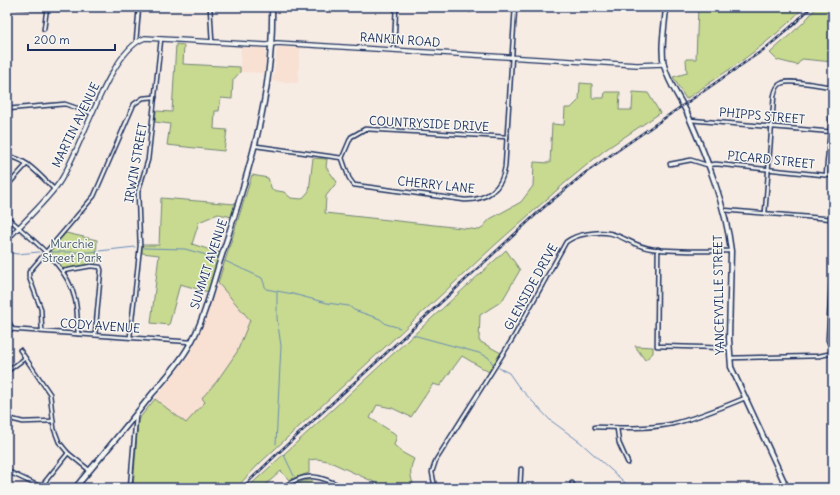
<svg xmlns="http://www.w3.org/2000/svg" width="840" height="495" font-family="Delius,sans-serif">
  <rect width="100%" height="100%" fill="#f7ece4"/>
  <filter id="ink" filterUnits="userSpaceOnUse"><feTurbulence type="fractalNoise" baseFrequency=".025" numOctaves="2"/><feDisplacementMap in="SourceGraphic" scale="8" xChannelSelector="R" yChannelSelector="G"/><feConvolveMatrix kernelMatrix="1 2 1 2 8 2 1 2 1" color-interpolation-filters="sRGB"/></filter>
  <g filter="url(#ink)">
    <g fill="#f8e0d3">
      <path d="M241,47L263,48L266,50L265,73L240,72Z"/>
      <path d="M277,47L300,48L298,83L271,81L274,75Z"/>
      <path d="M218,283L250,320L237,352L217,381L202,398L205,402L186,424L155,399L189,356L201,330Z"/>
    </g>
    <g fill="#c8da8f" stroke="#728476">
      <path d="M698,7H804C770,44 727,71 686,99L673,77L687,73L686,59H696Z"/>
      <path d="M817,7H833V62L802,59L797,65L777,60L770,53L803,23Z"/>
      <path d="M176,44L184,45L183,64L240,67V72L233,80L232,99L221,98L219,111H215L214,129L227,130L224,151L167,145L170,124L155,122L156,111L172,112Z"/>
      <path d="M580,83L592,84V98H604L605,92H620L619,110H632L633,92L648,93L660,113L605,150L565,183L494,246L261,462L236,488H133L138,420L155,399L186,423L205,402L202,398L217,381L237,352L250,320L218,283L252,175L268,178L272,190L284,192L291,198L302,199L309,191L313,158L327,159L326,167L337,182L326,196L325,213L480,230L490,219L521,202L533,186L534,162L550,163L552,124L564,125L565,108H571L579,100Z"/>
      <path d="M161,198L235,204L232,217L218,214L199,222L192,244L220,253L208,292L180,284L169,325L151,323L159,255L142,253V245H159Z"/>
      <path d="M66,233L97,240L96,263L63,269L50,253V250Z"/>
      <path d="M506,250L520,270L502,301L480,315L479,341L501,353L489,372L462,356L440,386L433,384L411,417L392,408L377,405L370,418L397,435L394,445L403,453L414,459C409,470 410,477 415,488H387L328,461L317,459L309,460V473L289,480L281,471L262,488H247Z"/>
      <path d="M635,346L653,347V353L645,360Z"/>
      <path d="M312,480V488H289L303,481Z"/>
    </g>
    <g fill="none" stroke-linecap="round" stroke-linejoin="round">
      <g stroke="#678bb8" stroke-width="1">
        <path d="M144,248L185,249L217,258"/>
        <path d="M7,252L17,254L39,252"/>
        <path d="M52,252H90L135,247"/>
        <path d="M225,261L262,278L266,289L293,294L327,303L349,306L354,310L380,319L386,324L400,328"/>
        <path d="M413,335L479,353L488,357L493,364"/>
        <path d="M499,368L509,373L518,386L550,420L580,442L631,488"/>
        <path d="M276,444L281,346L277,318V292"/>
        <path d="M284,455L294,476"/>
        <path d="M298,484L301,488"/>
      </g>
      <defs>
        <g id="minor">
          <path d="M18,7L58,9L70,7"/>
          <path d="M210,7L212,42"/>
          <path d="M469,7L470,10"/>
          <path d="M44,29L47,7"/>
          <path d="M136,41L139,7"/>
          <path d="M394,49L396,7"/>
          <path d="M7,109L65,104L91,113"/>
          <path d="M690,120L833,132"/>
          <path d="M256,146L342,158L349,178L354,185L465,200C487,200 502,189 505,167L515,7"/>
          <path d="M7,157C25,156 41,177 54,189"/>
          <path d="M342,158L351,137L365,129L507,137"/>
          <path d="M670,164L691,160L707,165L716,164L833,176"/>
          <path d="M826,175L833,100"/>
          <path d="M7,186L27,164"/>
          <path d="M723,210L833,219"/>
          <path d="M765,213L774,96C775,91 777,85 782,83C791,79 822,86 833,87"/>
          <path d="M7,217C32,240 67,264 75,299C78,311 77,322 78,334"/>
          <path d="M658,249L657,346L729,348"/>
          <path d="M63,271L91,266L100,267L101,270L95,335"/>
          <path d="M833,282L831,285L828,340L833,352"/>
          <path d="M7,317L12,329"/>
          <path d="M7,329L191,342"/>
          <path d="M42,331L41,309L29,277V272L94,196L134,104L143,98L155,97"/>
          <path d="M130,337L140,246L138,192L148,160L161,39"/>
          <path d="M20,350L50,394L54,429L59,442L68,453L89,470"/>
          <path d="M730,358L819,356L833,353"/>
          <path d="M9,370L24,359"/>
          <path d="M7,418L23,422L53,421"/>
          <path d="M595,427C620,428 648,429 672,424C697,418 721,408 745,398"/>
          <path d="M617,428L619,443L628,463"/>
          <path d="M7,471L41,487"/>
          <path d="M572,483L574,488"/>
          <path d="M40,488L68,453"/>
          <path d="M130,488L136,416"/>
          <path d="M282,488C307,470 319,476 345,488"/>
          <path d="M435,488L432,472L436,460L513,338L566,242C573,237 579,235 586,234C621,227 624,245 653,249C678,252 705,251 731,251"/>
          <path d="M520,488L521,469"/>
        </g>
        <path id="tertiary" d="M7,240C24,221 44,204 59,183C82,150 108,51 145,38L266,45L277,43L637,65L664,64"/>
        <g id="secondary">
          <path d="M666,7C665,25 660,47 664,65C668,83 680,98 688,115C706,156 726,206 731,251L729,339L731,367L787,488"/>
          <path d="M75,488C101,457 127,426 152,394C165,379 179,364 189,346C204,321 211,289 220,261C247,178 274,96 272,7"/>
        </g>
      </defs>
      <use href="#minor" stroke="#1b2f5e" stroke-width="5.5"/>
      <use href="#tertiary" stroke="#1b2f5e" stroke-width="6"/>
      <use href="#secondary" stroke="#1b2f5e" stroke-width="7"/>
      <use href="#minor" stroke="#f6f6f2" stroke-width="2.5"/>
      <use href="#tertiary" stroke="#f6f6f2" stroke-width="3.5"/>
      <use href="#secondary" stroke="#f6f6f2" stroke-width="4"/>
      <defs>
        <path id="rail" d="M242,488L276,455L543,208L585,173L766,48L793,25L811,7"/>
      </defs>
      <use href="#rail" stroke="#1b2f5e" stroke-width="2.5"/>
      <use href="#rail" stroke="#f6f6f2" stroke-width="1" stroke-dasharray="3" stroke-linecap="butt"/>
    </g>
  </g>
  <g text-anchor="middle" stroke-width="3" stroke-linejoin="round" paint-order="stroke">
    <g font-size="12" fill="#1b2f5e" stroke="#f6f6f2">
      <text transform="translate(400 40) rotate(4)" y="4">RANKIN ROAD</text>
      <text transform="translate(762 116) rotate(5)" y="4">PHIPPS STREET</text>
      <text transform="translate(429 124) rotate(3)" y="4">COUNTRYSIDE DRIVE</text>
      <text transform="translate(76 125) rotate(-64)" y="4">MARTIN AVENUE</text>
      <text transform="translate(771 160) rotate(6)" y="4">PICARD STREET</text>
      <text transform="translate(136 163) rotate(-80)" y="4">IRWIN STREET</text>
      <text transform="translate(436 185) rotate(6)" y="4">CHERRY LANE</text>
      <text transform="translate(209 264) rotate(-72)" y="4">SUMMIT AVENUE</text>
      <text transform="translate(531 287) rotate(-61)" y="4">GLENSIDE DRIVE</text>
      <text transform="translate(719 295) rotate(-91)" y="4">YANCEYVILLE STREET</text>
      <text transform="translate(100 326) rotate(4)" y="4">CODY AVENUE</text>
    </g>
    <g font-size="12" fill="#465a6a" stroke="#f6f6f2">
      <text x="72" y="248">Murchie<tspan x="72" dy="14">Street Park</tspan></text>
    </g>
  </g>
  <rect width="840" height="495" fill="none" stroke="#f6f6f2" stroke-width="24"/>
  <rect x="12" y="12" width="816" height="471" fill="none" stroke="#1b2f5e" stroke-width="1.5" filter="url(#ink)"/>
  <path d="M28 44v6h87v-6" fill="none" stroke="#1b2f5e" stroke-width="2"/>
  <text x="34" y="44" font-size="12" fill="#1b2f5e" stroke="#f6f6f2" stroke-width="3" paint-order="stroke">200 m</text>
</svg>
